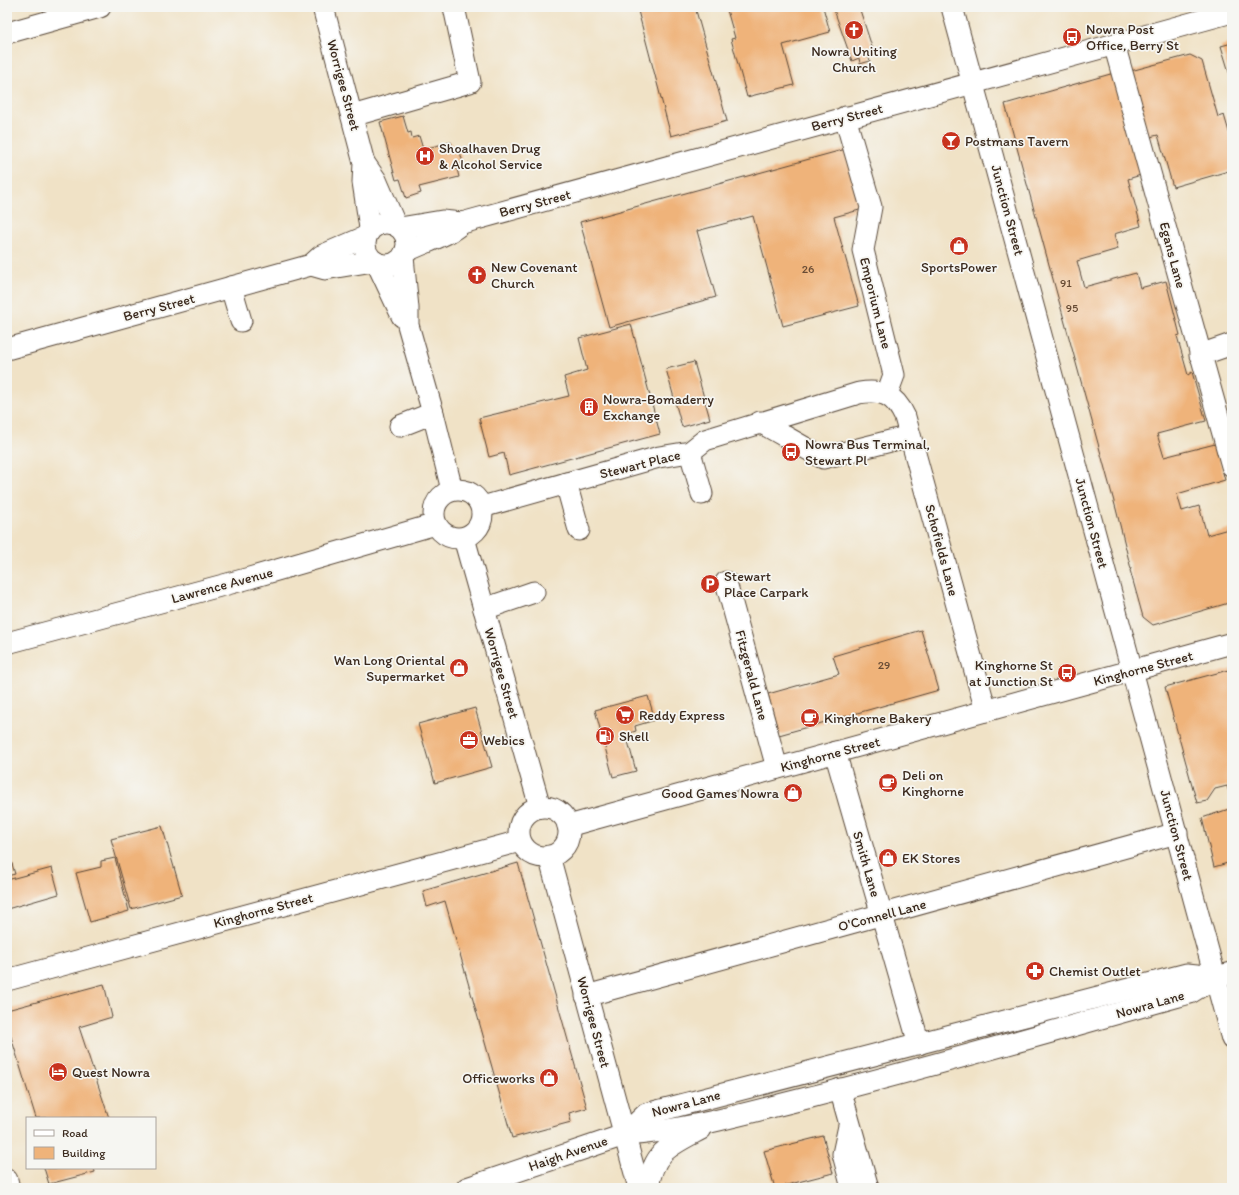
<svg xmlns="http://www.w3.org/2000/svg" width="1239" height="1195" font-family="Itim,sans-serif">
  <rect width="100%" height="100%" fill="#f6f6f2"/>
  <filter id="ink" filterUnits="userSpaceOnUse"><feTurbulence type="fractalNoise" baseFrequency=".025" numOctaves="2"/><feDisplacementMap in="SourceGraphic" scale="8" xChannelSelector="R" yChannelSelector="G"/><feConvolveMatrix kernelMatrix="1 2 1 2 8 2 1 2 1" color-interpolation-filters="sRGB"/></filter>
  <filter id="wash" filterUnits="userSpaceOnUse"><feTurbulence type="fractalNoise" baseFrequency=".012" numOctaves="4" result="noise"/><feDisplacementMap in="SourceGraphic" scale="16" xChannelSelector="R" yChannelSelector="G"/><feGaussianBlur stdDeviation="0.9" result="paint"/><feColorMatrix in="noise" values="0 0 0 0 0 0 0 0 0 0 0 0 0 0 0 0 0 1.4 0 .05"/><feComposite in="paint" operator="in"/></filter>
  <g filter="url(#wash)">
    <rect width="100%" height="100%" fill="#f0e2c6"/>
    <g id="blocks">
      <g fill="#efb37a">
        <path d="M637,7H695L727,121L671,136Z"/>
        <path d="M734,7H823L830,32L783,45L794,85L747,97L731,39L735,38L727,10Z"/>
        <path d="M833,7H859L874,53L868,55L870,61L860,64L859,58L852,61Z"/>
        <path d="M1232,43V82L1221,46Z"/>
        <path d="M1190,55L1202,61L1218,117L1224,115L1232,142V170L1173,187L1158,135L1146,138L1127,72Z"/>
        <path d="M1114,73L1144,174L1128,179L1141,226L1114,234L1118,249L1077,261L1084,287L1136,273L1140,288L1166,281L1180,335L1177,336L1188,375L1192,372L1206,421L1157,434L1164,457L1215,444L1225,480L1177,494L1182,511L1199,506L1207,535L1232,528V602L1153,625L1143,617L1130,570L1131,569L1116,509L1005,104Z"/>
        <path d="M403,116L408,133L411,132L412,138L419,136L423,149L451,142L453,149L459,148L463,163L456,165L459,177L419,187L421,193L406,198L400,179L396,180L380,122Z"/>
        <path d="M846,149L863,209L834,217L859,306L783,326L753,216L697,231L716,297L609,327L580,222Z"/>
        <path d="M631,324L660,434L509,475L504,453L489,457L479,418L569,396L564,377L587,370L579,338Z"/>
        <path d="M694,362L710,419L682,427L666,369Z"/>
        <path d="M921,630L939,690L779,735L768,694L839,674L833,656Z"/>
        <path d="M1232,669V802L1227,786L1215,789L1207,801L1197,803L1165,687Z"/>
        <path d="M648,696L655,720L635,726L636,731L626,734L636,771L613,777L595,710Z"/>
        <path d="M475,708L492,767L435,783L418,724Z"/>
        <path d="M1232,808V860L1231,862L1214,867L1202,818Z"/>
        <path d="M162,826L182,895L131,909L111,839Z"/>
        <path d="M10,857L15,874L7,876V858Z"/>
        <path d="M115,858L129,911L90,922L76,873L101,867V861Z"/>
        <path d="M518,863L587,1108L569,1113L571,1122L512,1138L445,901L427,907L423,891Z"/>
        <path d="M52,868L59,894L7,909V880Z"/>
        <path d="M104,984L112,1017L79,1027L109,1118H36L7,1024V1010Z"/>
        <path d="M823,1136L833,1173L775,1188L764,1151Z"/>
        <path d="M44,1168H94L95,1172L49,1184Z"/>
      </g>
    </g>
  </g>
  <g filter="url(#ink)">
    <use href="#blocks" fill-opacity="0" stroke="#564637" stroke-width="1"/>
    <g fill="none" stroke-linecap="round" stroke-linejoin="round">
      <defs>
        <g id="minor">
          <path d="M323,7L364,163L363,182L370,228"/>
          <path d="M952,7L1232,1039"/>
          <path d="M7,33L100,7"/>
          <path d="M1114,44L1232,466"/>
          <path d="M352,116L470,82L454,7"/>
          <path d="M845,117L871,207L863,250L894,375L887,394"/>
          <path d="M365,164L376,180L395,224"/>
          <circle cx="386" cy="244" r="21"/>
          <path d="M400,228L442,221L462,223"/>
          <path d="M405,252C424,242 446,237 462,223L1232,12"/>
          <path d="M403,257L408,308V325L433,413L452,490"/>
          <path d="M377,263L402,316"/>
          <path d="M311,265L325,269L373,261"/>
          <path d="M231,287L241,321"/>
          <path d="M7,349L311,265L321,256L365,237"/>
          <path d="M1200,355L1232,344"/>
          <path d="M760,422L823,458L910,436"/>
          <path d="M400,426L433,413"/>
          <path d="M690,452L702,494"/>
          <path d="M566,483L579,530"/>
          <circle cx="458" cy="514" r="24"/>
          <path d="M482,507L659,457L690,452L705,440L859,393C882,389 895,395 905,417L986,711"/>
          <path d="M464,538L540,807"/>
          <path d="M726,582L777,768"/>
          <path d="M484,609L534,592"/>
          <path d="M7,643L246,579L436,524"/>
          <path d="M835,752L919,1044"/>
          <circle cx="544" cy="832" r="25"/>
          <path d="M568,826L1232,643"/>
          <path d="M549,856L639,1188"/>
          <path d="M7,980L520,841"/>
          <path d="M586,996L1177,833"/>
          <path d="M840,1089L868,1188"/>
          <path d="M849,1126L843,1154L852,1188"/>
          <path d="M624,1135L646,1114L1187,974L1216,977"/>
          <path d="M7,1180L9,1188"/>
          <path d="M467,1188L624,1135C687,1131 749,1112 811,1097C938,1065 1064,1028 1190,993L1216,977L1232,973"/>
          <path d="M648,1188C653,1151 671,1145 701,1129"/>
        </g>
      </defs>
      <use href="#minor" stroke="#564637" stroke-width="23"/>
      <use href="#minor" stroke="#fff" stroke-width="21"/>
    </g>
  </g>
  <defs>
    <symbol id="church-disc" viewBox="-11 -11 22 22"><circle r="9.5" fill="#c8321e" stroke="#f6f6f2"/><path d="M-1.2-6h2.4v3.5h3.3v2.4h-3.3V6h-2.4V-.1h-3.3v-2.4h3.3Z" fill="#fff"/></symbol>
    <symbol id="bus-disc" viewBox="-11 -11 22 22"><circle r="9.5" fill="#c8321e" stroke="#f6f6f2"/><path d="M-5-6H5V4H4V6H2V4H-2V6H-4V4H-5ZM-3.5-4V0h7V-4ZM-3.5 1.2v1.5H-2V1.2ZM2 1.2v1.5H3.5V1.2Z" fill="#fff"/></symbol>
    <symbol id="bar-disc" viewBox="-11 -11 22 22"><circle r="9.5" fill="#c8321e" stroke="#f6f6f2"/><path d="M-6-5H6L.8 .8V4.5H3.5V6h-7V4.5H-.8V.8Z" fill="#fff"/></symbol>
    <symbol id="hospital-disc" viewBox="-11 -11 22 22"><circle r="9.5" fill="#c8321e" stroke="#f6f6f2"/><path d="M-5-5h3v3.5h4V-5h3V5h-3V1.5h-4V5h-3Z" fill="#fff"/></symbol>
    <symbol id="shop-disc" viewBox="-11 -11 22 22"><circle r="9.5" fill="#c8321e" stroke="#f6f6f2"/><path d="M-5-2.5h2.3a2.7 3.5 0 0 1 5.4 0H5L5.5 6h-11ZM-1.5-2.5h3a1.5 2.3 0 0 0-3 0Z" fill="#fff"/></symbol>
    <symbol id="building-disc" viewBox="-11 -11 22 22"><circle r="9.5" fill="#c8321e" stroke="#f6f6f2"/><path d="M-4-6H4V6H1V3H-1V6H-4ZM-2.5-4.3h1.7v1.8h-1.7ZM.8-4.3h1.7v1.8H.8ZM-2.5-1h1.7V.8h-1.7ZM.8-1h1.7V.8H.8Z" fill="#fff"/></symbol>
    <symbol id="parking-disc" viewBox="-11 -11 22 22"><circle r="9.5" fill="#c8321e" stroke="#f6f6f2"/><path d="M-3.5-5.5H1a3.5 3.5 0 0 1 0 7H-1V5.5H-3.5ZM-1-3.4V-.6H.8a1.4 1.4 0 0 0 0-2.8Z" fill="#fff"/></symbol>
    <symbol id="supermarket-disc" viewBox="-11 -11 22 22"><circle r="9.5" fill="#c8321e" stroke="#f6f6f2"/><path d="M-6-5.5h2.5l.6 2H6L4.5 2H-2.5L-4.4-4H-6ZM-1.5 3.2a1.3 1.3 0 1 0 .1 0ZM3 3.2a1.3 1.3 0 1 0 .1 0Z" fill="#fff"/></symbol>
    <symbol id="cafe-disc" viewBox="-11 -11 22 22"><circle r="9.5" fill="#c8321e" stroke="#f6f6f2"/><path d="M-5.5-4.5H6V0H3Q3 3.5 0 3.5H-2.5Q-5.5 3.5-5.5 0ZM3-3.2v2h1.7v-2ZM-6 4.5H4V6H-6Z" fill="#fff"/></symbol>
    <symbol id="fuel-disc" viewBox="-11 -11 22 22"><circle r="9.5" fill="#c8321e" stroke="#f6f6f2"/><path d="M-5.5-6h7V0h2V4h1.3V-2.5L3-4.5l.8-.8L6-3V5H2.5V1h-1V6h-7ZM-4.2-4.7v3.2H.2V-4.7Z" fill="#fff"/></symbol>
    <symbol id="office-disc" viewBox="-11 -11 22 22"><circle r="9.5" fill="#c8321e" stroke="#f6f6f2"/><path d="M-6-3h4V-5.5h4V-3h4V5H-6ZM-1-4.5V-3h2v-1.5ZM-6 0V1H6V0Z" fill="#fff"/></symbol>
    <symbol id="pharmacy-disc" viewBox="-11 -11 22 22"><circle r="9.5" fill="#c8321e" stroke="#f6f6f2"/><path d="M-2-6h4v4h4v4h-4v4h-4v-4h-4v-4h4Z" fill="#fff"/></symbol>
    <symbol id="hotel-disc" viewBox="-11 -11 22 22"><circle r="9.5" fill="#c8321e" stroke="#f6f6f2"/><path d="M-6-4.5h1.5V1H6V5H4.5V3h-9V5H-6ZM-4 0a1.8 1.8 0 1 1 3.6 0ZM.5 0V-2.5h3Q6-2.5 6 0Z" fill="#fff"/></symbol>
  </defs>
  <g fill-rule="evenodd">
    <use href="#church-disc" x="843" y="19" width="22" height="22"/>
    <use href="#bus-disc" x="1061" y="26" width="22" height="22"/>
    <use href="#bar-disc" x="940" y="130" width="22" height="22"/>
    <use href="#hospital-disc" x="414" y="145" width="22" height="22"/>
    <use href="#shop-disc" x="948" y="235" width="22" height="22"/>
    <use href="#church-disc" x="466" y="264" width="22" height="22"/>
    <use href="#building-disc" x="578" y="396" width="22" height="22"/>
    <use href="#bus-disc" x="780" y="441" width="22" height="22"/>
    <use href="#parking-disc" x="699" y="573" width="22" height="22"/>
    <use href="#shop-disc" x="448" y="657" width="22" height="22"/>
    <use href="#bus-disc" x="1056" y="662" width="22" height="22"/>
    <use href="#supermarket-disc" x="614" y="704" width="22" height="22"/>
    <use href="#cafe-disc" x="799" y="707" width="22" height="22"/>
    <use href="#fuel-disc" x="594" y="725" width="22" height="22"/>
    <use href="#office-disc" x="458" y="729" width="22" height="22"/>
    <use href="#cafe-disc" x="877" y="772" width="22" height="22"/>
    <use href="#shop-disc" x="782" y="782" width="22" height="22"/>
    <use href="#shop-disc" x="877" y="847" width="22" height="22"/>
    <use href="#pharmacy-disc" x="1024" y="960" width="22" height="22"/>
    <use href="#hotel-disc" x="47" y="1061" width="22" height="22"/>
    <use href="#shop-disc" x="538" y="1067" width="22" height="22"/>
  </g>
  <g text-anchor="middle" stroke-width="3.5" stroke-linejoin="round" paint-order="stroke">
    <g font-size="12" fill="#684c35">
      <text x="808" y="273">26</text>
      <text x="1066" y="287">91</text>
      <text x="1072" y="312">95</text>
      <text x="884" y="669">29</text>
    </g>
    <g font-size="14" fill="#3b2a1e" stroke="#f6f6f2" text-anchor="start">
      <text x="1086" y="34">Nowra Post<tspan x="1086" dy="16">Office, Berry St</tspan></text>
      <text x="854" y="56" text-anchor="middle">Nowra Uniting<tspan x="854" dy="16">Church</tspan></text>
      <text x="965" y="146">Postmans Tavern</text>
      <text x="439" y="153">Shoalhaven Drug<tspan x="439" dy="16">&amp; Alcohol Service</tspan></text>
      <text x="491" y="272">New Covenant<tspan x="491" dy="16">Church</tspan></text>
      <text x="959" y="272" text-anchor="middle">SportsPower</text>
      <text x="603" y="404">Nowra-Bomaderry<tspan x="603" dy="16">Exchange</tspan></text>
      <text x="805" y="449">Nowra Bus Terminal,<tspan x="805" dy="16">Stewart Pl</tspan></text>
      <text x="724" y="581">Stewart<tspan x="724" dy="16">Place Carpark</tspan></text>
      <text x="445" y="665" text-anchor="end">Wan Long Oriental<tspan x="445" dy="16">Supermarket</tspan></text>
      <text x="1053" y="670" text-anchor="end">Kinghorne St<tspan x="1053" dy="16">at Junction St</tspan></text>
      <text x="639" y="720">Reddy Express</text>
      <text x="824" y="723">Kinghorne Bakery</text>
      <text x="619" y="741">Shell</text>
      <text x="483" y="745">Webics</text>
      <text x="902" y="780">Deli on<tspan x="902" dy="16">Kinghorne</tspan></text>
      <text x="779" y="798" text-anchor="end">Good Games Nowra</text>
      <text x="902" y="863">EK Stores</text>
      <text x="1049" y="976">Chemist Outlet</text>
      <text x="72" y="1077">Quest Nowra</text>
      <text x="535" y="1083" text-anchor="end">Officeworks</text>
    </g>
    <g font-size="14" fill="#3b2a1e" stroke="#f6f6f2">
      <text transform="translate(344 85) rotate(75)" y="5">Worrigee Street</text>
      <text transform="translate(847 117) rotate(-15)" y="5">Berry Street</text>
      <text transform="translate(535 203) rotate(-15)" y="5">Berry Street</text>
      <text transform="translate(1008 210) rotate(75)" y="5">Junction Street</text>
      <text transform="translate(1173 255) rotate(75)" y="5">Egans Lane</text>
      <text transform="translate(876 303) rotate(76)" y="5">Emporium Lane</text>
      <text transform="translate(159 307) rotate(-15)" y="5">Berry Street</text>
      <text transform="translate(640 464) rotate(-14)" y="5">Stewart Place</text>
      <text transform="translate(1092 523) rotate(75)" y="5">Junction Street</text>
      <text transform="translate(942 550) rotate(75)" y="5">Schofields Lane</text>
      <text transform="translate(222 585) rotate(-15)" y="5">Lawrence Avenue</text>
      <text transform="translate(1143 668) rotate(-15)" y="5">Kinghorne Street</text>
      <text transform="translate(502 673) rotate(74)" y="5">Worrigee Street</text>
      <text transform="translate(752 675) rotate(75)" y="5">Fitzgerald Lane</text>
      <text transform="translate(830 754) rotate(-15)" y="5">Kinghorne Street</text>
      <text transform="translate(1177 835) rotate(75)" y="5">Junction Street</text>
      <text transform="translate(867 864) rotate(74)" y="5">Smith Lane</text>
      <text transform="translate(263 910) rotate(-15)" y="5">Kinghorne Street</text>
      <text transform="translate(882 915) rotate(-15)" y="5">O'Connell Lane</text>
      <text transform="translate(1150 1004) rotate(-16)" y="5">Nowra Lane</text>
      <text transform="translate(594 1022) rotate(75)" y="5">Worrigee Street</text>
      <text transform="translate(686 1103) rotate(-15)" y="5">Nowra Lane</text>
      <text transform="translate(568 1153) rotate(-19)" y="5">Haigh Avenue</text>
    </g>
  </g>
  <rect width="1239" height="1195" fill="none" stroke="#f6f6f2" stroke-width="24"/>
  <rect x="26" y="1117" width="130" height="52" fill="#f6f6f2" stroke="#aba49d"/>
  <rect x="34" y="1130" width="20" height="6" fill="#ffffff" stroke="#aba49d"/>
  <text x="62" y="1137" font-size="12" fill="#3b2a1e">Road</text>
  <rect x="34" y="1147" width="20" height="12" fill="#efb37a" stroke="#aba49d"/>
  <text x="62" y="1157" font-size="12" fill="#3b2a1e">Building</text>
</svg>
